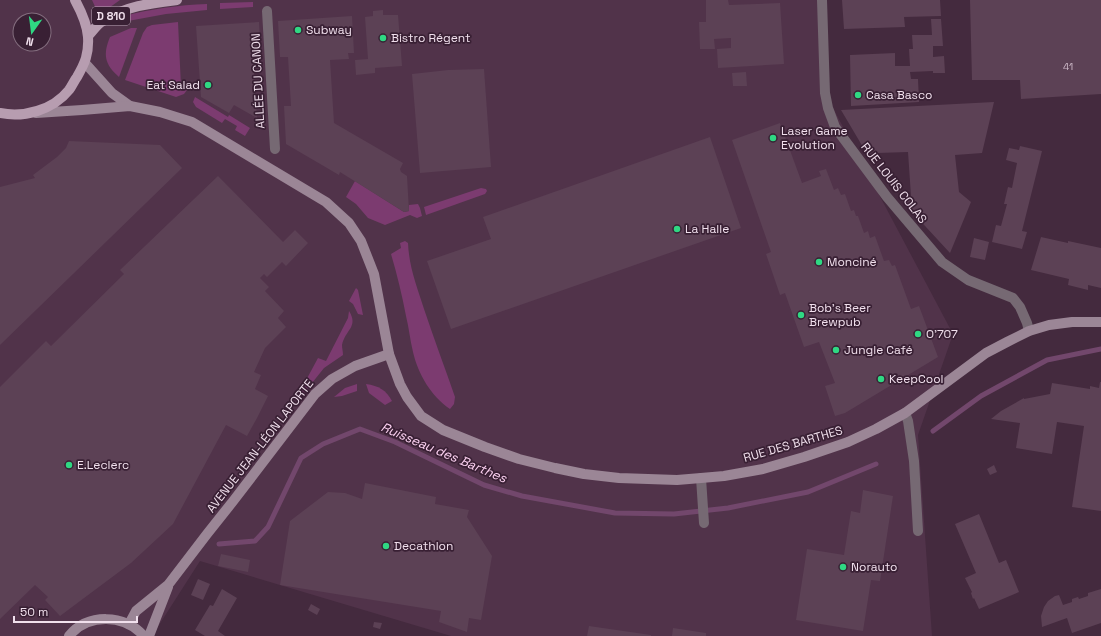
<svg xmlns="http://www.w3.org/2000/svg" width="1101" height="636" font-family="'Space Grotesk',sans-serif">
  <rect width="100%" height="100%" fill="#442a3e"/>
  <path fill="#51334a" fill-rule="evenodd" d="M0,0H826L825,93L953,334L918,435L932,636H451L200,561L152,636H0ZM20,20H44V44H20Z"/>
  <g fill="#7c3b70">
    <path d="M92,0H120L99,15Z"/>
    <path d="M253,2V7L220,9V3Z"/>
    <path d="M207,4V10L166,14L128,21L124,16C151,9 178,5 207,4Z"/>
    <path d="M178,22L181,87L187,90L184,94L176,97L125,80L143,33L147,27L152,25Z"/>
    <path d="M131,28H137L119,77C104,64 103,54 110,37Z"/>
    <path d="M195,97L228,117L229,115L250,128L245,136L235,130L237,126L225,119L222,123L196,107L193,102Z"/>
    <path d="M355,181L404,212L409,211V205L418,204L420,208L422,216L417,218L410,215L385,225L368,218L356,204L346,197Z"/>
    <path d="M481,188L486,189L487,191L485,194L426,215L424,207Z"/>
    <path d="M405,241L408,243C409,267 417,287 424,309C434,339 445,368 455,397L454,404L450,409C431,396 418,374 413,352C410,340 409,328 406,316C402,295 397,274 391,254L401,248L400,243Z"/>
    <path d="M356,288L358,290L363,315L358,314L353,304L349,301Z"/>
    <path d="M349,311C359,327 345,330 342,345C342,348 343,352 343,355L324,368L308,388L300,399L297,397L318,358L326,361L348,318Z"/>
    <path d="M357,384V391L342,396L334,397L345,388Z"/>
    <path d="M366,384C379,386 386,390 392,401L385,405L369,393Z"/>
  </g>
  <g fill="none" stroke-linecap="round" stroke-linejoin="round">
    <g stroke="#72476c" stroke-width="5">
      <path d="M933,431L981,396L1047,360L1101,349"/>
      <path d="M219,544L255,541L268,527L301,458L323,444L360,429L395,442L484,485L522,496L615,513L674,514L728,508L808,492L876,464"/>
    </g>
  </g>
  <g fill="#5c4155">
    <path d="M706,0H728L729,5L780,3L784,64L718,68L717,49L731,48V38L714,39L715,49H700L699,22H706Z"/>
    <path d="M842,0H940L941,16L904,17L905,27L844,29Z"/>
    <path d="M970,0H1101V94L1021,99L1020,80H972Z"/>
    <path d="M383,10V15H398L402,66L375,68V73L356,75L355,60L368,59L365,17L373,16V11Z"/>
    <path d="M352,16L354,53H348L349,59L330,60L334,123L403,163L400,169L401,172L407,176L409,211L404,212L340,172L339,175L286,144L284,106H291L288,57H280L278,21Z"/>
    <path d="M931,19H941L943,46H933V57L944,56L945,73H933V71L910,72L911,79H918L919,102L851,106L850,55L895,53V66H910L909,49H913L912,35H932Z"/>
    <path d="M259,22L261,59H253L257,118L234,105L229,113L201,97L196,26Z"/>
    <path d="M484,69L491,167L420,173L412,74L448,70Z"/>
    <path d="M746,72L747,86H733L732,73Z"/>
    <path d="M994,102L982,153L955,155L959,192L971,202L950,253L902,201L911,196L908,152L877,153L870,159L841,110Z"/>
    <path d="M780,123L802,183L821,176L819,171L826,169L834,190L838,188L841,195L845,194L851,211L854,210L856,216H858L864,233L868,231L870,238L875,236L884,261L889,260L892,266L895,265L911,309L919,306L938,357L845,413L835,416L825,386L835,383L819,342L804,347L785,293L780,295L766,254L771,252L732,140Z"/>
    <path d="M710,137L741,228L451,329L427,261L491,239L483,217Z"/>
    <path d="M69,141L160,145L182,168L0,345V187L35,178L33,175L57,157L66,148Z"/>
    <path d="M1020,146L1042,151L1022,231L1027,232L1022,249L992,242L996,225L1001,226L1007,204H1004L1008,187L1012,188L1017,163L1006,160L1009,148L1019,150Z"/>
    <path d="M218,176L283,242L295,230L308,243L286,266L282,262L267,277L264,274L260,278L269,287L265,291L284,311L278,318L286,327L265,348L254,372L261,375L255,389L268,396L257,418L247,436L226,425L173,524L131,563L60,616L45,600L48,597L35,585L0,619V387L46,341L51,346L124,274L120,270Z"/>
    <path d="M1041,237L1068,243V241L1101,248V288L1088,285V290L1068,285L1069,279L1031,270Z"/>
    <path d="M974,238L989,242L985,260L970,257Z"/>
    <path d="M1100,382H1101V511L1072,507L1084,426L1057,422L1052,454L1016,448L1020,423L991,419L1001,411L1024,398V399L1050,394L1052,383L1090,389V386L1099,388Z"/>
    <path d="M994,465L997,472L990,475L987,469Z"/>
    <path d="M365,483L436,497L435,504L469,510L467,517L492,556L481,620L469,618L467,632L439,622L441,611L280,585L290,521L328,492L345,493L362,499Z"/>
    <path d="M863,490L893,496L880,581L871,580L863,631L796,620L807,549L844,555L851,511L860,513Z"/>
    <path d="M979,514L999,563L1006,560L1019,592L979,609L974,598L973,599L971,593L972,592L965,578L976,573L955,524Z"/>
    <path d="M221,554L250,560L248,572L218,566Z"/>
    <path d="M198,579L210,584L203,600L191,595Z"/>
    <path d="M222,589L237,598L218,631L225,636H205L195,630L210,605L213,606Z"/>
    <path d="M1101,589V623L1072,633L1067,618L1042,627L1041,616L1044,607L1048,601L1055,596L1059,595L1063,605L1072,602V599L1078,597L1079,599L1088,596V593Z"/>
    <path d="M311,604L320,609L317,615L308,610Z"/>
    <path d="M374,622L382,623L380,629L373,627Z"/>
    <path d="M589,626L651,635V636H587Z"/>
    <path d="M673,628L706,633V636H672Z"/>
  </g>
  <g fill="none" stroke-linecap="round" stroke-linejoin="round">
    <g stroke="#766973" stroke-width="10">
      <path d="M822,0L825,93L828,108L835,127L887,197L942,262L968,280L1013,298L1020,307L1027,323L1029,331"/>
      <path d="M267,11L275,149"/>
      <path d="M905,413L908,421L914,461L918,531"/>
      <path d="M701,478L704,523"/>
    </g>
    <g stroke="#9b8696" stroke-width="10">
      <path d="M85,63L112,93L130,106"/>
      <path d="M36,113L82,110L130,106L160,112L192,122L326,202L349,223L361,241L374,274L389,354L400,384L407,397L421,416L443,430L485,447L519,459L555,468L584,474L619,478L677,480L701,478L724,476L763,469L804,457L848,442L876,429L905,413L986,353L1007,342L1029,331L1049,325L1072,322H1101"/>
      <path d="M129,624L136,611L168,585L207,534L234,500L315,394L332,379L355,366L389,354"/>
      <path d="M69,636C88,613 124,614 144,636"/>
      <path d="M149,636L168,587"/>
    </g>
    <g stroke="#b79db0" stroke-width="10">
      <path d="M88,36C93,31 97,24 103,21C125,6 152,3 177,0"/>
      <path d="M0,113C24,118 53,110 69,90C72,86 74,81 77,77C85,63 89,54 88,37C87,23 81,11 75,0"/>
    </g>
  </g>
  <g fill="#2fd883" stroke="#392034" stroke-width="1.5">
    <circle cx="298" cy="30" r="4"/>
    <circle cx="383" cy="38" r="4"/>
    <circle cx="208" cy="85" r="4"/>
    <circle cx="858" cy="95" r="4"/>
    <circle cx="773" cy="138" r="4"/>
    <circle cx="677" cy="229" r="4"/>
    <circle cx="819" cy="262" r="4"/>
    <circle cx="801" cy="315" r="4"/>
    <circle cx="918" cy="334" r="4"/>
    <circle cx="836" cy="350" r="4"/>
    <circle cx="881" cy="379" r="4"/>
    <circle cx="69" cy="465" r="4"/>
    <circle cx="386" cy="546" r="4"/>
    <circle cx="843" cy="567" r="4"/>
  </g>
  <g text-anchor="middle" stroke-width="3.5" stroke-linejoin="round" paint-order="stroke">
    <g font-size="10" fill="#ccb8c7">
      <text x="1068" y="70">41</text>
    </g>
    <rect fill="#392034" stroke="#baa6b6" stroke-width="1" x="92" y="7" width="38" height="18" rx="3"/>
    <g font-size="11" font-weight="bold" fill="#f1e0ed">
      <text x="111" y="20">D 810</text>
    </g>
    <g font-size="12" fill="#f1e0ed" stroke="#392034" text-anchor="start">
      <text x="306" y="34">Subway</text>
      <text x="391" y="42">Bistro Régent</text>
      <text x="200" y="89" text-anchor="end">Eat Salad</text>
      <text x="866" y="99">Casa Basco</text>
      <text x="781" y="135">Laser Game<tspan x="781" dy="14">Evolution</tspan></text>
      <text x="685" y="233">La Halle</text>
      <text x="827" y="266">Monciné</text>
      <text x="809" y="312">Bob's Beer<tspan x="809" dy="14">Brewpub</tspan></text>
      <text x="926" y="338">O'707</text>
      <text x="844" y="354">Jungle Café</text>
      <text x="889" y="383">KeepCool</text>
      <text x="77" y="469">E.Leclerc</text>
      <text x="394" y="550">Decathlon</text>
      <text x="851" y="571">Norauto</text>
    </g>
    <g font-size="12" fill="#f1e0ed" stroke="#392034">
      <text transform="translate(258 81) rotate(-93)" y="4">ALLÉE DU CANON</text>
      <text transform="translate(894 183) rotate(52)" y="4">RUE LOUIS COLAS</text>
      <text transform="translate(793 444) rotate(-16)" y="4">RUE DES BARTHES</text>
      <text transform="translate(260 446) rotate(-52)" y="4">AVENUE JEAN-LÉON LAPORTE</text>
    </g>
    <g font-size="13" font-style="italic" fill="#fdd2f2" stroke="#392034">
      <text transform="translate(444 452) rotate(23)" y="5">Ruisseau des Barthes</text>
    </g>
  </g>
  <g transform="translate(32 32) rotate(194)"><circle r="19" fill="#392034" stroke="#836d7e"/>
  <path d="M0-3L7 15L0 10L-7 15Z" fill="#2fd883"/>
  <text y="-6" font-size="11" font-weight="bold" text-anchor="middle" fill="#f1e0ed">N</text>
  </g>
  <path d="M14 616v6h123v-6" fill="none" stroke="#f1e0ed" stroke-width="2"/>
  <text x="20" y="616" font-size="12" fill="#f1e0ed" stroke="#392034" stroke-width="3" paint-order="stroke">50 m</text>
</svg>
